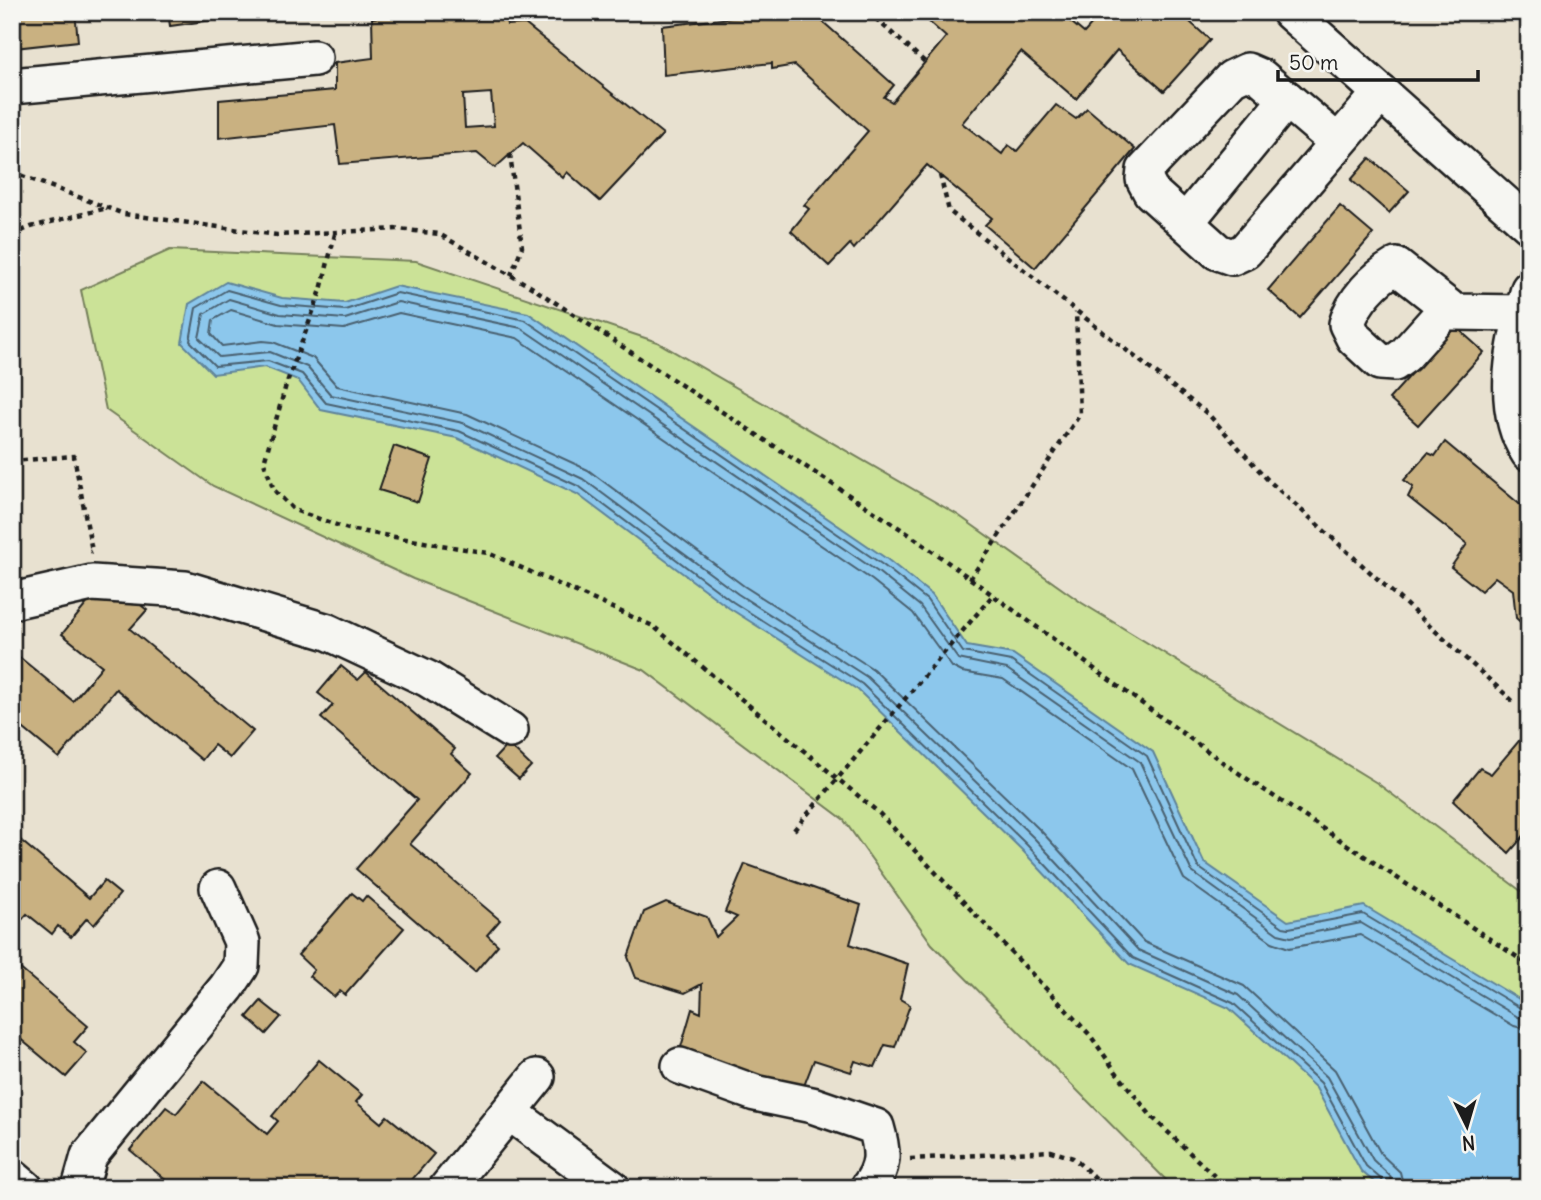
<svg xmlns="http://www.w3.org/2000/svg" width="1541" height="1200" font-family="Delius,sans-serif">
  <rect width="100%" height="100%" fill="#f6f6f2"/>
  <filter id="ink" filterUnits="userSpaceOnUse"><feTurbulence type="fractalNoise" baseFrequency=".0143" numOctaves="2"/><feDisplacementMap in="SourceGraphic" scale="14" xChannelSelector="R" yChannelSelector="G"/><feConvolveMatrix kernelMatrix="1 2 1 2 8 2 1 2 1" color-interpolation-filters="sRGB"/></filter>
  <g filter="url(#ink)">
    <rect fill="#e8e1d0" x="12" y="12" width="1517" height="1176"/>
    <path fill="#cbe297" stroke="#747f5a" stroke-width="2" d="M170,250L416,261L657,342L958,515L1082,603L1377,783L1529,897V1188H1174L932,944L843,819L644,670L413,579L213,486L106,410L81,290Z"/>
    <path fill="#8cc7ec" stroke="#5f8399" stroke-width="2" d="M226,282L282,298L345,303L396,286L528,313L887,559L932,595L967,646L1013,654L1153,752L1204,862L1288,921L1364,906L1529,1005V1188H1381L1361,1171L1316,1088L1229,1008L1129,964L1022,850L858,690L729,608L577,494L457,438L321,410L298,380L265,367L213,374L182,343L189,304Z"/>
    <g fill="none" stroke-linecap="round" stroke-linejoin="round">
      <g stroke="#49606f" stroke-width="2">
        <path d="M1384,1188L1382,1180L1366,1166L1321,1083L1233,1003L1133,958L1027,845L862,684L733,602L580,487L459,431L326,403L302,374L268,361L215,366L190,341L196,308L227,290L281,305L345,310L397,293L525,320L883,565L927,600L963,652L1011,661L1147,756L1198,867L1283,927L1289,928L1363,914L1522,1009L1529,1010"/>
        <path d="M1393,1188L1390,1176L1373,1160L1327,1077L1238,995L1138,950L1034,838L867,677L738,594L583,479L463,423L331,395L307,367L270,352L219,357L199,338L204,314L229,299L280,314L345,319L398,302L521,328L878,572L920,606L958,659L1007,669L1140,762L1192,872L1278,934L1291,937L1361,923L1518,1017L1529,1019"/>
        <path d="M1404,1188L1400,1172L1381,1154L1335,1070L1244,986L1144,942L1041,831L873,669L744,586L588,470L467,414L337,386L313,358L273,342L263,341L222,346L211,334L213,320L231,310L278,324L344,329L399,313L517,338L872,580L913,613L952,667L962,672L1003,679L1132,769L1184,879L1272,942L1289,948L1360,935L1514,1026L1529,1030"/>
      </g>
    </g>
    <g fill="#c9b181" stroke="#1c1c1c" stroke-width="2" fill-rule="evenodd">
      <path d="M12,12H75L78,41L15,48L16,56L12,57Z"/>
      <path d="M168,12H233L234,17L170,26Z"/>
      <path d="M251,12H289L251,17Z"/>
      <path d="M428,12H480V19L505,15L507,25L525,24L663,134L600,201L567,172L563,178L523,143L495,168L477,153L340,164L335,125L219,138V100L335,90V63L373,58L372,18ZM491,93L494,126L465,128L463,95Z"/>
      <path d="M811,12H821L822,21L894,85L884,97L892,102L946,37L918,12H1059L1084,33L1103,12H1179L1210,40L1164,91L1117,50L1076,99L1021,52L962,123L1002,154L1008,145L1017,151L1056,105L1076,119L1087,108L1135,149L1035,268L985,225L992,218L927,165L854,249L850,244L829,266L791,231L809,209L804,205L868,131L795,65L772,69V63L664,75L662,26L775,13V16Z"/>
      <path d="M1370,158L1409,191L1389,213L1351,180Z"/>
      <path d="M1340,206L1373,234L1300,318L1268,290Z"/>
      <path d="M1455,326L1484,352L1418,425L1389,399Z"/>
      <path d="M1445,442L1529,512V630L1516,618L1513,590L1495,577L1481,591L1451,567L1467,544L1408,497L1413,487L1404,480L1428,453L1435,456Z"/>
      <path d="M394,446L432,459L418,502L379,490Z"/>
      <path d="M98,590L114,603L123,591L147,610L130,629L253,731L230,758L214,745L202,760L116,689L59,758L12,719V651L73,701L102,666L62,634Z"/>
      <path d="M341,666L358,680L366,672L455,749L451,754L472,773L410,844L500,920L487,935L498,945L475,972L356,869L417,800L321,718L333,705L318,693Z"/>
      <path d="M1529,729V830L1509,853L1453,801L1480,768L1491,774Z"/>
      <path d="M508,744L531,766L519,779L495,758Z"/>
      <path d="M12,833L89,898L104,881L120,894L94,925L87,918L71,937L58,926L52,934L27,914L12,931Z"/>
      <path d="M745,864L861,905L850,944L908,964L900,999L910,1005L895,1047L885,1045L875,1067L855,1061L851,1072L814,1060L802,1091L679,1054L692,1009L701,1013L702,984L685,993L636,978L628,957L644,912L666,902L707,917L716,937L737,917L725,912Z"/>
      <path d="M352,893L362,901L366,896L404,928L345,995L340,991L334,997L309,976L314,970L298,955Z"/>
      <path d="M12,962L88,1026L74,1042L87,1053L66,1077L12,1032Z"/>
      <path d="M261,1001L281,1017L266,1034L247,1017Z"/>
      <path d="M319,1060L362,1095L356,1102L381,1123L387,1116L434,1154L405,1188H244L239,1183L235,1188H175L130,1150L166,1107L176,1114L203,1081L267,1134L278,1121L272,1116Z"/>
    </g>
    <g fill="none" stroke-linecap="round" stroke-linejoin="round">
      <defs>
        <g id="minor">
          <path d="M1290,12L1529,225"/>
          <path d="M12,86L314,58"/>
          <path d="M1337,142L1261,77L1247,71L1232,78L1145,170L1144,179L1151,192L1218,252L1232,257L1245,251L1381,93"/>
          <path d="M1186,222L1287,99"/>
          <path d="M1529,289C1515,339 1498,406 1529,453"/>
          <path d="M1448,307L1405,355L1394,363L1380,362L1354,338L1347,324C1353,301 1375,278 1396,266L1448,307L1453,312L1522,313"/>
          <path d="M12,601L92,583L185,589L328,632L428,679L510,730"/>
          <path d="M680,1066L755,1093L812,1105L876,1127C883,1151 885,1167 868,1188"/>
          <path d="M509,1112L612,1188"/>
          <path d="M12,1177L25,1188"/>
          <path d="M80,1188L89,1156L227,987L241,966L242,942L218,888"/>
          <path d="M447,1188L537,1077"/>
        </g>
      </defs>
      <use href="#minor" stroke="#1c1c1c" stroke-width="40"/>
      <g stroke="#1c1c1c" stroke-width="4.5" stroke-dasharray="5 5" stroke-linecap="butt">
        <path d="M494,12L495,17"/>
        <path d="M868,12L925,62"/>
        <path d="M510,154L522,247L511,275"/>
        <path d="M12,172L124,214L277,235L399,229L439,234L533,288L913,537L1228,766L1529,965"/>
        <path d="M940,175L949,211L1209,415L1267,479L1515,703"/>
        <path d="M335,234L321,290L286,385L264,462L274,490L294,510L348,529L488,553L653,626L879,813L1090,1035L1116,1072L1152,1117L1227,1188"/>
        <path d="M12,235L31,227L107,208"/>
        <path d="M12,461L74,456L92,551L90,552"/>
        <path d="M970,579L1080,414L1076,312"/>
        <path d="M794,830L993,595"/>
        <path d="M910,1159L1051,1151L1073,1158L1107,1188"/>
      </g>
      <use href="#minor" stroke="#f6f6f2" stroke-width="35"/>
    </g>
  </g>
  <rect width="1541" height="1200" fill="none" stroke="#f6f6f2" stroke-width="42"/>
  <rect x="21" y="21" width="1499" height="1158" fill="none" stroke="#1c1c1c" stroke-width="2.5" filter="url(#ink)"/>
  <g transform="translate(1467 1126) rotate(175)" stroke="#f6f6f2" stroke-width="5" paint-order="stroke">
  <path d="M0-5L12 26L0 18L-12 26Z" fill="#1c1c1c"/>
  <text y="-10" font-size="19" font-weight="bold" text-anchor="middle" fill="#1c1c1c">N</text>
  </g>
  <path d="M1278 70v10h200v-10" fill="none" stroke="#1c1c1c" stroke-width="3.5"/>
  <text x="1289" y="70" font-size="21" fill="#1c1c1c" stroke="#f6f6f2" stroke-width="5" paint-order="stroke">50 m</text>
</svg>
